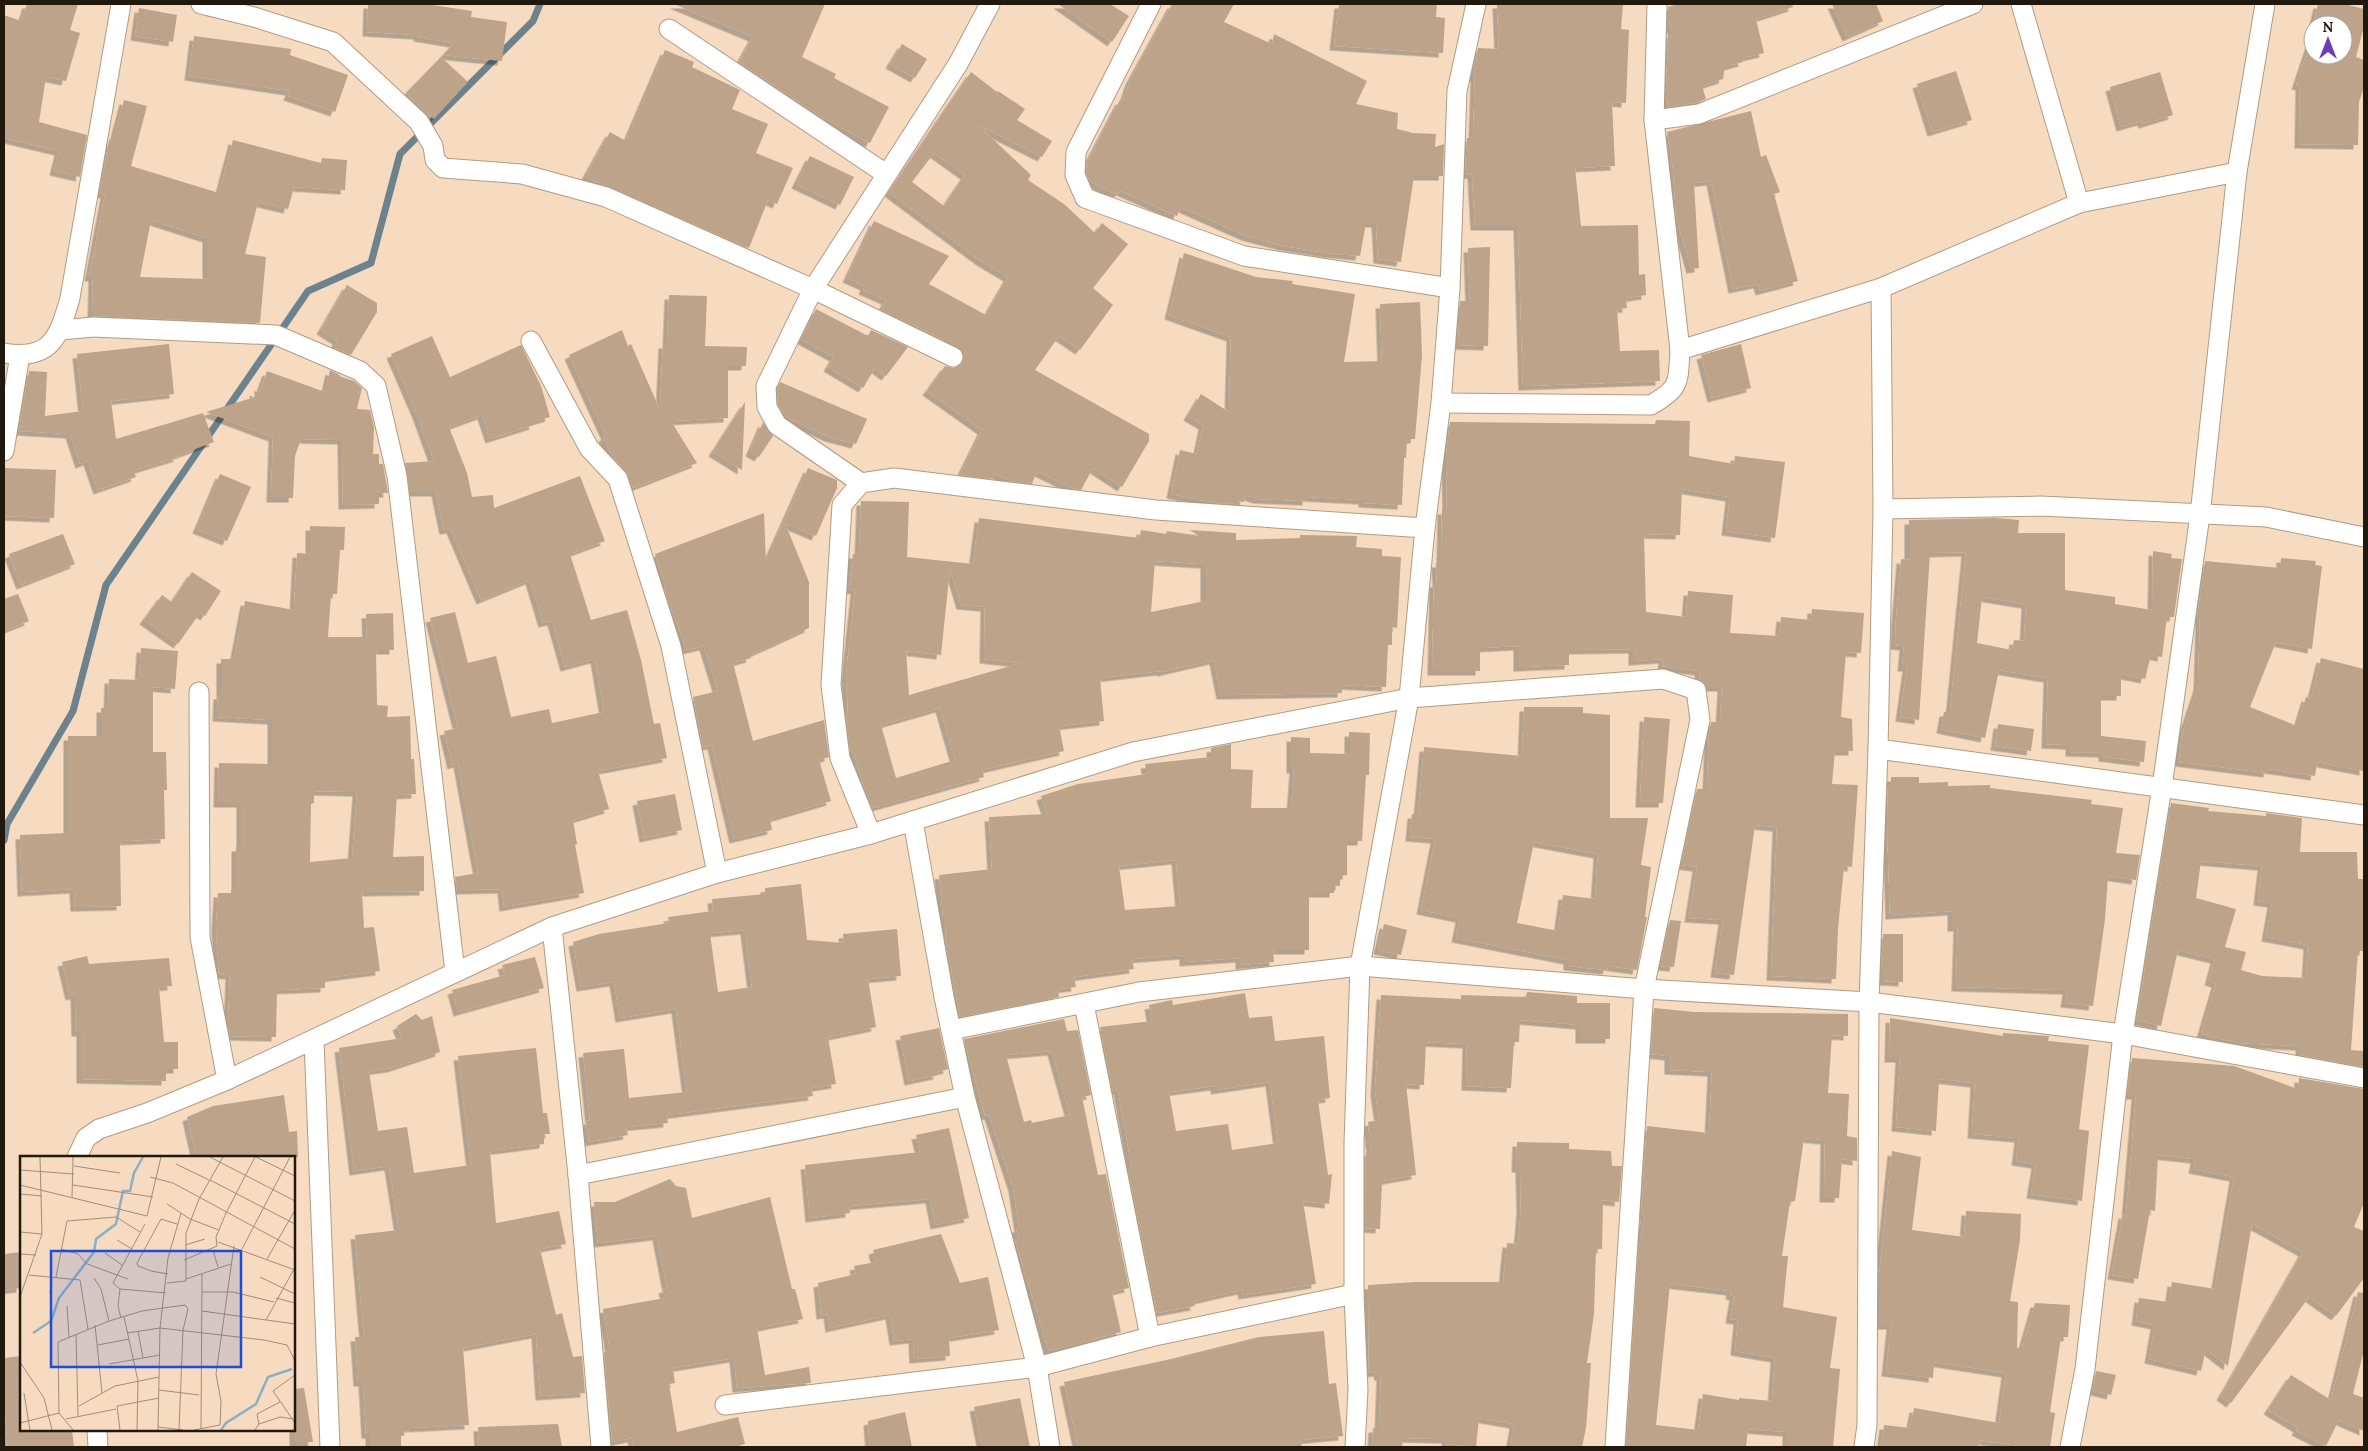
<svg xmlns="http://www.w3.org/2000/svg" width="2368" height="1451" font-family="Lora,serif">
  <defs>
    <filter id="shadow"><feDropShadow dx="-4.5" dy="4.5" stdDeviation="0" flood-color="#0004"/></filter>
  </defs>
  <rect width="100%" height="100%" fill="#f6dbc0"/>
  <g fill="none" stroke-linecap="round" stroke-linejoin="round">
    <path stroke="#6c828d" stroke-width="7" d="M4,840L7,824L73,711L106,585L308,291L371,263L400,154L533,21L540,4"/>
  </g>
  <g fill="#bca38a" fill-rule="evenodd" filter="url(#shadow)">
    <path d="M27,4H78L70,30L80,33L66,81L46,77L39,122L87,135L80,177L54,171L59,151L4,138V15L21,21Z"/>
    <path d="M368,4H426L472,11L471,17L507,22L502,61L443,55L454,43L418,37V35L367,32Z"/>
    <path d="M674,4H825L802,57L836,74L834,78L889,107L870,143L818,115L739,62L753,37Z"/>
    <path d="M1058,4H1110L1129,16L1112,42Z"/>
    <path d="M1172,4H1234L1224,22L1272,44L1274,34L1367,81L1356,104L1398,113L1397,129L1413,133L1436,134L1435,147L1444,144L1443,176H1414L1401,262L1378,259L1376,223H1366L1360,256L1327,253L1284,246L1246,236L1181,207L1177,216L1121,191L1117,194L1111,192L1090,181L1086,173L1087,163L1120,100L1123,101L1130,80Z"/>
    <path d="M1339,4H1437L1436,17L1445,18L1443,53L1334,46Z"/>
    <path d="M1497,4H1623L1621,29L1629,30L1626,103L1612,102L1615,166L1575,168L1581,226L1638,225L1639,275L1645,274L1646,295L1626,298L1627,308L1617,309L1620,351L1659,350L1660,381L1523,386L1518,226H1475L1472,174L1465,175L1467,138L1473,137L1475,78L1473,77V71L1478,48L1499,49Z"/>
    <path d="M1678,4H1792L1793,7L1756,19L1764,53L1742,58L1743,62L1725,67L1723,79L1702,86L1706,99L1696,103L1669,107L1666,97L1668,33H1673L1668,19V7Z"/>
    <path d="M1832,4H1876L1883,21L1847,37Z"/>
    <path d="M2318,4H2344L2364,9V26L2356,57L2364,60V87L2359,102L2358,145L2299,144L2300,86L2296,85L2311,40H2309ZM2313,25H2343V55H2313Z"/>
    <path d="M139,8L177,15L173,42L135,36Z"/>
    <path d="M194,36L291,49L290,55L348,75L335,112L288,96L290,91L189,76Z"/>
    <path d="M902,44L927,59L915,78L890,64Z"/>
    <path d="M665,50L694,62L692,67L740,90L732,109L768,124L756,153L793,168L777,204L768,200L749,248L585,177L610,132L626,141Z"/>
    <path d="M441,57L468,82L434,119L406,93Z"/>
    <path d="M1956,71L1972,120L1932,132L1917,84Z"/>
    <path d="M971,72L997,92L998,91L1025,109L1017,120L1052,141L1042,157L978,125L1031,175L1028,180L1064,204L1095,233L1102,223L1128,244L1093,288L1113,305L1080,350L1059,336L1035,370L1149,434V441L1122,487L1093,468L1081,490L1072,488L1037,471L1032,484L1011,481L994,473L991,479L960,475L982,430L927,391L945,366L953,368L960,366L963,361V351L920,328L881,310L886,300L863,290L865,286L847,278L874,221L949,256L929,284L986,315L1008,277L981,261L889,192ZM934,153L965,175L944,206L912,182Z"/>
    <path d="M2160,72L2173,115L2143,124L2142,121L2121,127L2110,87Z"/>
    <path d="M124,100L147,106L131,166L219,193L233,140L321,163L322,158L347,160L345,190L294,187L288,209L258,202L245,254L266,257L260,323L92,316L93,277H89L105,194L100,192L109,140L113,141ZM151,220L207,238V279L140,277Z"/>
    <path d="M1751,111L1761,157L1766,155L1780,192L1774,194L1798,281L1760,291L1758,284L1733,289L1711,181L1694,183L1699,268L1691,269L1676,216L1673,168L1667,132Z"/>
    <path d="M810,156L854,177L840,205L796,184Z"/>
    <path d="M1490,247L1488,346L1458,345L1460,301H1470L1468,248Z"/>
    <path d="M1184,253L1256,277L1293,281L1292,284L1355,294L1344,362L1382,361L1380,304L1420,302L1422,355L1415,439H1407L1406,458H1404L1402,505L1363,503V500L1307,497V501L1258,499L1245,495L1244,502L1237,501V504L1214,503L1171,494L1180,450L1197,454L1203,425L1188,416L1201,394L1229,412L1231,337L1169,315Z"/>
    <path d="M347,285L377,303V312L351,355L335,348L337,340L321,330Z"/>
    <path d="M669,295L707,296L705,346L747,347L746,366H728V418L671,421L697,463L633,488L629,475L613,457L603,437L606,436L569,355L622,330L628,346L631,344L660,410L663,344H667Z"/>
    <path d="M816,309L868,336L871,330L908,347L886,376L875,368L863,388L828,367L834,357L801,339Z"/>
    <path d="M432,336L450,377L521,345L541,386L550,417L533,422L534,425L490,439L482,415L449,427L467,473L472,497L493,495L494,508L580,476L605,541L570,554L591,620L627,610L641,660L654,724L660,723L667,758L598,771L609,809L573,820L577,844L575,845L584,893L504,907L502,889L457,890L455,877L478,873L458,763L452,765L444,731L458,728L430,618L455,612L468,663L496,656L511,717L549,709L552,723L604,712L595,659L565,667L552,621L543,623L530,580L481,600L451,529L444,530L436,492H410L405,463L434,461L417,414L391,354Z"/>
    <path d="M169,344L174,394L111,401L116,439L203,413L214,442L176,456L179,457L133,471L136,477L98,490L88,461L80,464L70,434L19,431L29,371L47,372L45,416L83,411L77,354Z"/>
    <path d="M1741,344L1751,388L1712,398L1701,355Z"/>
    <path d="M330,370L340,375L339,376L354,381L362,388L357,409L370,410L374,427L373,454H379V464H383L388,493H379V504L343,505L342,440L301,439L295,456L293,498H271L273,437L206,412L255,397L254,391L259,393L267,371L325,392Z"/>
    <path d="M780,382L867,419L856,444L829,437L786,417L778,404L777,388Z"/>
    <path d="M745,402L742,470L713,452Z"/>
    <path d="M1656,420L1690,421L1689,456L1734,464L1735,456L1785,462L1775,538L1726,531L1730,497L1682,489L1680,535L1644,534L1646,612L1686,617L1688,591L1733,595L1730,633L1779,636L1781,617L1811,620L1812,609L1864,613L1861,653L1846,652L1841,717L1852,719L1853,751H1835L1832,784L1858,785L1852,867L1844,866L1838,929L1836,979L1771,976L1777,827L1755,825L1734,975L1715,973L1723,920L1689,918L1697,867L1681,865L1697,789H1707L1709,733L1711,722H1720L1722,687H1707L1700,679L1699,671L1662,666L1663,659L1633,661V649L1569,650V665L1518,667V646L1480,648V671H1432L1434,583H1437L1436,563H1441L1442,510H1447L1446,456L1450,422L1655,424Z"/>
    <path d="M763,422L773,436L759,457L750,452Z"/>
    <path d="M5,468L56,470L54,518L4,516Z"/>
    <path d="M808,468L837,480V488L816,536L785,523L809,582V628L750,655L751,658L733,663L753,741L824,720L829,757L819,760L831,801L770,819L772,830L734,839L712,745L703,747L693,697L718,691L704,646L687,650L665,591L664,586L666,585L655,554L764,513L766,562Z"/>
    <path d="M220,474L251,487L227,541L197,529Z"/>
    <path d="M861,501L909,502L907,557L973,564L979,518L1139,538L1141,530L1166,534L1167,531L1199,536L1190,530L1236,533V540L1300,538V535L1357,536L1356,547L1382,549V556L1401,557L1397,628L1392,627V645H1388L1386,687L1342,685V693L1221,695L1214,660L1162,672L1161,671L1100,678L1104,721L1059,726L1064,751L982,770L984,777L873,808L862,781L854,753L850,751L846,714L848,713L846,675L855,590L849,589L853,554H859ZM1155,561L1205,564V601L1151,612ZM950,568L961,605L985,607L984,659L1021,663L909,695L906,651L941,655ZM940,708L955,760L896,778L881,725Z"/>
    <path d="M1995,518L2019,520L2018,533H2065V590L2115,597V604L2152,610L2153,551L2172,554L2171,558L2182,559L2174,617H2167L2162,657L2151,655L2145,679L2121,674V696H2101V736L2146,741L2144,762L2103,757V753L2070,752V745L2046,744L2048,678L1999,670L1985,738L1941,729L1944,712H1950L1966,552L1930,553L1919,720L1900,717L1907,667H1902L1904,646L1895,645L1896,620L1901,559L1909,560V520ZM1982,597L2026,604L2024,641L2014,640L2012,650L1977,643Z"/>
    <path d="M310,526L345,527L344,550H340L337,594H331L328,637H367L366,614L393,613L394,650H376L377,705L388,706L387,717L410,716L411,759H414L416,794L397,795L393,857L424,856V891L362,892L364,928L374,927L380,971L325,978V988L277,990L276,1037L230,1036L228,1027L230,975L219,974L216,927L218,893H231V890H236V847H241V803H218L219,763L272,764V720L217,717L218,695H221V659H234L245,601L294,610L297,553L310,554ZM314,791L357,792L352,858L310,862L311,804L314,803Z"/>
    <path d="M63,534L75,564L21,585L9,554Z"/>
    <path d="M2281,558L2316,561L2315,565L2322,566L2312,649L2276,642L2250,707L2297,726L2306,697L2311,698L2321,658L2364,669V771L2317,762L2315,776L2268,769V773L2179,762L2182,734L2198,686L2200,619H2197L2205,561L2280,568Z"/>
    <path d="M192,572L221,591L205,616L200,613L178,644L144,620L162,595L172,602Z"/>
    <path d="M18,594L29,621L4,631V599Z"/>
    <path d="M141,648L178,651L175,689L153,687V752H166L167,790H164L165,839L120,841L121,906L75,907L74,889L22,892L20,835L68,833V736H101V708H108L109,679L139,680Z"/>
    <path d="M1524,707H1583V713L1610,715V818H1648L1641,865L1651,867L1645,917H1647L1637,970L1608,966L1607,970L1568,966V960L1456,938L1460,918L1421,910L1435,839L1410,837L1412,814H1418L1424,747L1522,756ZM1534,842L1598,854L1595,899L1563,895L1558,931L1517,923Z"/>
    <path d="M1644,717L1670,719L1663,803H1640Z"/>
    <path d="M1998,724L2034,729L2031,751L1995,746Z"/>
    <path d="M1349,732L1370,733L1369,775H1366L1362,841H1347V875L1340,876V886H1334V893H1309V950H1273L1274,962L1240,965V958L1184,962V955L1132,959L1134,969L1074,977L1076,987L1058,989L1059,997L960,1017L946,942L945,916H943L939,875L992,869L989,817L1047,814L1041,796L1078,784L1147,774L1145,764L1211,757V748L1231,744V769L1253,770L1251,808H1291L1294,769H1291V737L1310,738V753L1349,754ZM1176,860L1180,906L1125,910L1119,866Z"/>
    <path d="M1891,777H1919V783L1948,782V786L1990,785V788L2092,800L2091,804L2123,808L2116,853L2140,855L2136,880L2108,876L2105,919L2093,1006L2065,1003L2067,990L1956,987L1958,927H1952V911L1890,915L1887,824L1888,786H1891Z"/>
    <path d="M675,794L682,830L644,838L637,801Z"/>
    <path d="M2171,803L2209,808L2208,811L2266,816V813L2302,818L2300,852H2357L2358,879H2364V951H2358L2351,1050L2364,1051V1067L2300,1055V1046L2239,1043L2201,1034L2216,983L2209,981L2215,959L2178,950L2161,1026L2137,1020L2155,903L2161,883L2158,882ZM2201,861L2262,866L2258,901L2272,903L2266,937L2308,945L2306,978L2262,976L2241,970L2246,952L2225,947L2236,909L2196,898Z"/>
    <path d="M801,884L807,940L844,943L843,934L897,929L901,976L868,979L876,1027L828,1037L836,1084L811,1088L813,1096L667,1115L668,1123L626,1127L628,1135L589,1142L586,1121L590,1120L583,1053L624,1049L629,1098L687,1092L676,1009L620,1018L614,982L581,987L573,942L599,934L669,923L668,917L713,911L712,899L765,894V888ZM745,930L752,987L718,992L710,933Z"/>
    <path d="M1670,920L1681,921L1674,967L1660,966Z"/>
    <path d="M1384,924L1407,930L1401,955L1378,950Z"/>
    <path d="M1883,934H1903V982L1884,981V970H1881Z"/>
    <path d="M87,956L89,964L169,958L172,986L159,987L164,1042H178V1069H166V1081L81,1079V1032H76L75,995L70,996L62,962Z"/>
    <path d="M535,957L544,988L458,1012L452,990L505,975L502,965Z"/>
    <path d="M1527,992L1577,996V1003H1610V1039H1580V1025L1520,1020L1519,1042H1514L1511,1088L1466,1086L1467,1044L1426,1042L1424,1085L1406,1084L1416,1175L1382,1181L1380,1229L1365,1228L1366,1152L1371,1151L1368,1122L1379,1120L1375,1091L1381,995L1461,999V995L1526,997Z"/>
    <path d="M1245,993L1249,1018L1272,1016L1275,1041L1324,1036L1330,1098L1318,1100L1328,1175L1332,1174L1329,1204L1303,1201L1316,1284L1243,1295L1242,1290L1194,1301L1195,1306L1157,1313L1128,1170L1132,1169L1118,1090L1113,1091L1100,1027L1152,1021L1149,1005L1172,1000L1173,1005ZM1270,1082L1278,1143L1232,1150L1228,1124L1176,1131L1169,1092L1215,1086V1090Z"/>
    <path d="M1654,1008L1694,1012L1848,1014V1036L1832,1035L1828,1093L1849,1094L1847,1136L1857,1138V1161L1842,1159L1839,1198H1824L1825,1140L1804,1138L1795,1201L1790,1202L1782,1256H1788L1783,1307L1837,1317L1830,1368L1840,1369L1833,1447H1787V1432L1748,1429L1746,1447H1626L1638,1254L1645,1216L1641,1215L1647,1126L1709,1133L1712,1072L1669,1070V1056L1651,1054ZM1670,1284L1731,1291L1730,1295L1734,1296L1730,1319L1738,1320L1735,1351L1775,1358L1772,1401L1739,1398V1400L1703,1394L1698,1430L1656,1425Z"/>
    <path d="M416,1014L422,1020L432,1016L440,1052L392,1068L369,1071L378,1131L407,1127L414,1173L471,1165L458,1056L536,1048L543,1113H547L550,1134H544V1144L490,1151L496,1223L559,1211L566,1244L540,1249L556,1315L562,1313L573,1357L582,1356L585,1393L540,1396L536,1334L463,1348L469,1425L408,1428L409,1431L401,1432V1447H370V1434H366L363,1382H358L355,1337H364L355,1235L399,1230L389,1166L354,1171L339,1048L402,1038L397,1026Z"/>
    <path d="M1890,1018L2003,1036V1033L2049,1036L2048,1041L2089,1045L2079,1129L2089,1131L2082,1201L2031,1194L2036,1164L2016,1161L2019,1138L1972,1134L1975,1083L1939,1079L1936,1131L1896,1127L1900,1058H1889Z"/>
    <path d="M1064,1019L1067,1031L1078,1030L1091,1095L1082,1097L1098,1175L1106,1174L1129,1288L1112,1292L1121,1332L1049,1351L1015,1240L1019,1239L1016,1228H1019L1013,1187L989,1115L985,1116L964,1039ZM1052,1051L1070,1115L1032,1123L1031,1120L1024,1122L1006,1055Z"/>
    <path d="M939,1028L948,1069L937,1072L938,1075L909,1081L900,1036Z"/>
    <path d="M2132,1058L2234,1066L2298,1089L2299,1078L2364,1089V1203L2354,1227L2364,1231V1278L2336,1316L2309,1297L2231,1403L2221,1396L2303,1252L2252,1224L2228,1366L2206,1349L2201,1371L2149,1359L2155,1325L2136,1321L2139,1298L2169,1302L2172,1282L2215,1289L2234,1177L2193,1169L2195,1159L2158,1155L2155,1211L2150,1210L2138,1279L2112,1275L2123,1214L2126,1215L2136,1095H2127Z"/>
    <path d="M284,1095L289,1132L297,1131L298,1157H196L187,1117L213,1106Z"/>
    <path d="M949,1128L969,1218L935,1225L930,1199L849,1206L850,1213L810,1218L805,1165L920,1152L916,1135Z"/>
    <path d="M1517,1142L1569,1143V1149L1611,1151L1612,1166H1622L1619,1202L1603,1200L1602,1249H1596L1594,1314L1587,1363H1591L1586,1428L1582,1447H1510L1514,1424L1479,1418L1476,1447L1446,1444V1439L1403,1438L1402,1447H1372L1373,1428H1379L1381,1376H1379L1378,1372L1369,1373L1368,1285L1416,1282H1503L1507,1243L1518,1244L1521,1210L1520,1168H1516Z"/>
    <path d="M1892,1151L1921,1157L1912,1230L1964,1237L1966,1211L2021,1214L2020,1240L2010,1301L2018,1302L2017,1348H2022L2035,1303L2070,1305L2068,1337H2061L2050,1412L2055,1413L2050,1447H2027L1980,1440L1978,1447H1881L1884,1425L1910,1428L1914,1408L1999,1423L2006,1373L1934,1362L1933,1378L1886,1372L1891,1325H1879V1276Z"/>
    <path d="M670,1179L676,1186L686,1188L692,1218L770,1197L792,1289H795L803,1319L757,1328L765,1375L809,1367L811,1383L737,1388L734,1358L673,1368L675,1383L669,1384L677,1432L738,1417L745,1444L733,1447H634L632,1438L612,1442L604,1352L610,1350L603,1309L665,1298L663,1289L667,1288L657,1236L598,1243L594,1202H615Z"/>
    <path d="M941,1234L960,1283L988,1277L999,1330L949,1338L950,1356L914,1359L913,1339L894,1341L890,1315L830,1328L828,1314L821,1315L818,1283L856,1274L854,1266L876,1262L873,1250Z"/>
    <path d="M21,1252V1288L4,1290V1254Z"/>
    <path d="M2358,1292L2364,1293V1350L2353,1394L2364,1398V1431L2339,1420L2326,1446L2296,1431L2298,1428L2268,1410L2291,1375L2331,1400Z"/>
    <path d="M1324,1331L1329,1384L1336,1383L1343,1436L1300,1440L1302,1447H1078L1064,1382L1171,1359L1259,1337Z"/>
    <path d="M21,1356V1430H72L74,1447H8L4,1404V1358Z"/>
    <path d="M2096,1371L2116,1375L2111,1395L2092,1390Z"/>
    <path d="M304,1388L313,1442H294V1389Z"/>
    <path d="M1020,1398L1030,1447H982L974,1407Z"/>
    <path d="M905,1412L912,1447H870L868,1421Z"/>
    <path d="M558,1424L562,1447H479L478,1427Z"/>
  </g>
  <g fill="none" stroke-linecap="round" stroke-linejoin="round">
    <defs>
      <g id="minor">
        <path d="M201,4L254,17L333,42L419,122L433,146L435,160L443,168L522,174L606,197L813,289L953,357"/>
        <path d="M1151,4L1076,152L1075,175L1085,198L1244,256L1450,288"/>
        <path d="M2021,4L2079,203"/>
        <path d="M669,29L886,174"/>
        <path d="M1654,120L1699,114L1973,4"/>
        <path d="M61,330L93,327L276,335L360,371L376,386L397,476L455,972"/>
        <path d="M531,341L589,448L618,479L671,646L717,873"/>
        <path d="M1680,350L1881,288L2079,203L2237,172"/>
        <path d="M4,353C51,361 59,337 70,298L121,4"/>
        <path d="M1441,403L1651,405C1681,388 1678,382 1680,350L1654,120L1657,4"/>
        <path d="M4,451L20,355"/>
        <path d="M861,483L777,425L767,407L766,386L813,289L958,64L990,4"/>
        <path d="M1883,509L2041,506L2266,517L2364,537"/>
        <path d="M199,692L200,937L227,1080"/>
        <path d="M1878,749L2364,815"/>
        <path d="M913,821L944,997L965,1097L1037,1367L1050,1447"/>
        <path d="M871,834L840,758L831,685L842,505L861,483L894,478L1156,510L1425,528"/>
        <path d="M552,927L578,1175L601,1447"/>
        <path d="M1084,1004L1150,1337"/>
        <path d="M951,1030L1139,992L1360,966L1644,989L1869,1002L2123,1034L2364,1078"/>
        <path d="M314,1041L330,1447"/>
        <path d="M77,1157L86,1138L99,1129L147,1113L227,1080L552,927L717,873L871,834L1133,752L1409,698L1663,679L1696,690L1700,720L1644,989L1615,1447"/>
        <path d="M578,1175L965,1097"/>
        <path d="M725,1405L1037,1367L1150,1337L1354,1294"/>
        <path d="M97,1430L98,1447"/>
        <path d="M1355,1447L1358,1390L1354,1294V1143L1360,966L1409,698L1425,528L1441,403L1450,288L1457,91L1476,4"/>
        <path d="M1864,1447L1867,1425L1869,1002L1878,749L1883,509L1881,288"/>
        <path d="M2070,1447L2085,1369L2123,1034L2162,787L2200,515L2237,172L2265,4"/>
      </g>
    </defs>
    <use href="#minor" stroke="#b39a81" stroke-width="21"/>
    <use href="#minor" stroke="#fff" stroke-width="19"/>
  </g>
  <g transform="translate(20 1156)">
    <rect width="275" height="275" fill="#f6dbc0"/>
    <path fill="none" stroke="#8cafc3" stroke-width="2.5" d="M13,177L31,165L39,142L74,96L76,83L96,68L103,35H110L114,17L123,1M201,274L206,267L236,248L248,221L272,213"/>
    <path fill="none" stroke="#a18d79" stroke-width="1" d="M190,1L275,45M236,1L275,20M156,8L189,24M54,10L100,17M0,14L54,18M130,21L153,27L275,93M190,24L275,68M0,29L127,60L141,1M53,29L133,41M0,38L22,40M52,42L53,1M147,48L170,63L199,74M125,68L93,127L100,133L146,137M0,76L22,78M97,84L112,93M198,86L275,114M165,89L185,83M41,93L58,98L67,108L108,123M222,93L270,1M193,94L198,111M85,97L102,109M0,98L16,99M247,103L275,54M164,104L197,90L196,81L206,57L235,1M148,118L131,115L118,110L117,107L141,63L157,68M9,119L60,124L68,173M36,121L47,65L96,61L120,76M240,121L275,138M74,122L81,133L89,165M166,123L211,108M147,127L166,125V77L179,43L203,1M100,133L98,150L101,162M182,136H213L254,146M30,138L32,123M0,141L22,78L20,1M256,142L275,147M47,150L49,181M182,155L275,168M104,161L118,225L117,274M246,164L274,113M75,169L82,237M118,175L123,202M107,177L140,172L244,184L267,189L275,205M56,178L58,260M78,189L109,183M0,206L24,242L32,274M89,208L140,199M275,219L253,235L275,267M139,234L179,239M4,237L10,274M59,250L95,230L139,221M46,263L96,253M0,267L39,257M239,268L237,258L260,246M138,271L163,274M181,273L182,118M53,274L39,257L38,186L89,165L122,155L165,149L168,153L163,174L159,274M100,274L97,250L139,242M138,274L140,172L148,102L161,57M174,274L200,269L201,245L196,218L214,90M235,274L239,268L260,261L273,263"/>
    <path fill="#1d4ed8" fill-opacity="0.15" stroke="#1d4ed8" stroke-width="2.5" d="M31,95H221V211H31Z"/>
    <rect width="275" height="275" fill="none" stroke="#21180e" stroke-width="2.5"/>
  </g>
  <rect width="2368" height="1451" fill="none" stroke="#21180e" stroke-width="10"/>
  <g transform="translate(2328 40)"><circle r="24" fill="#ffffff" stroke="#a6a39f"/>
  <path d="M0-4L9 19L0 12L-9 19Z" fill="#733bb2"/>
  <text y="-8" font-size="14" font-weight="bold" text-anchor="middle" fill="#21180e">N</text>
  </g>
</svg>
